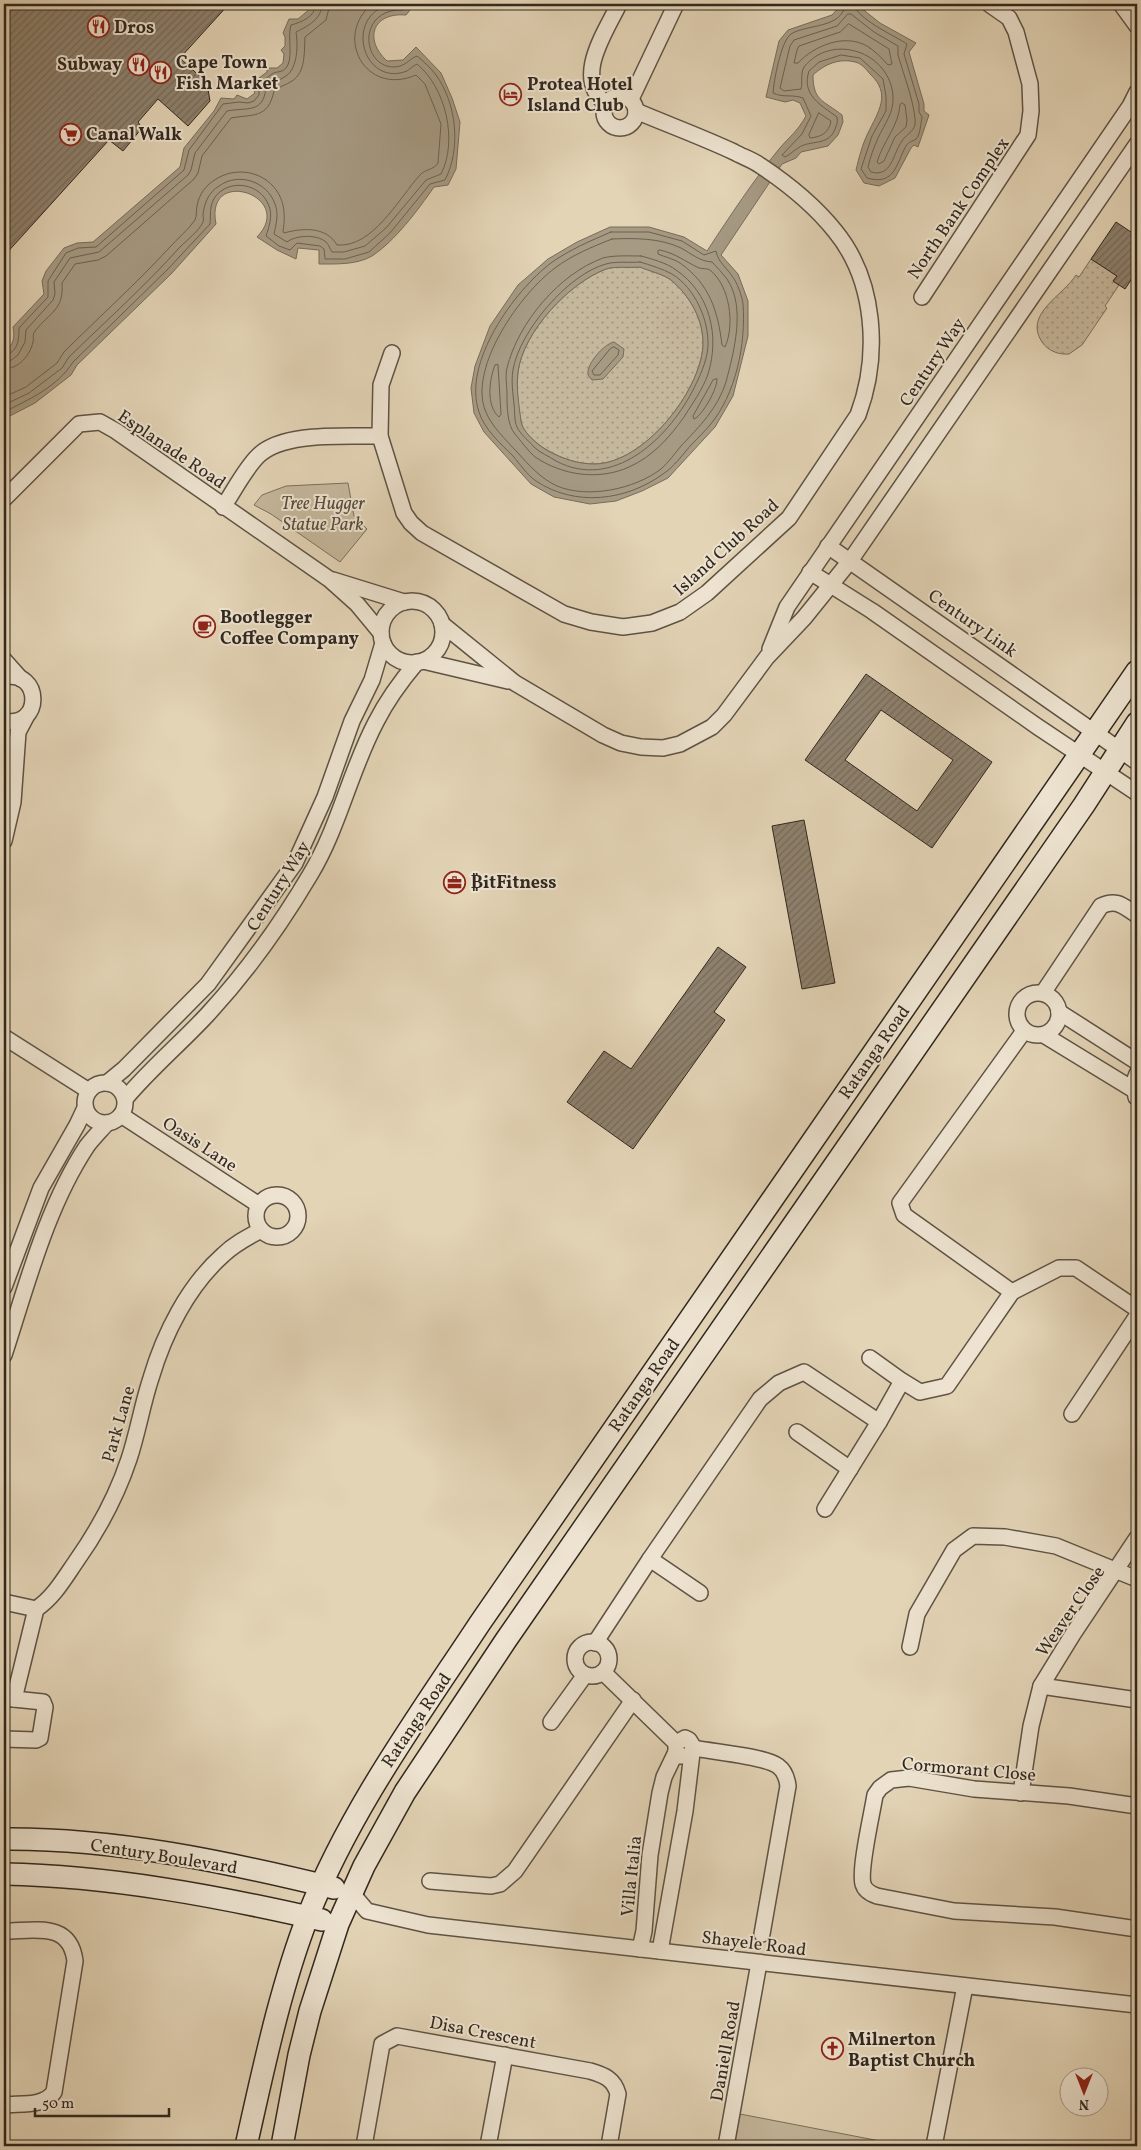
<svg xmlns="http://www.w3.org/2000/svg" width="1141" height="2150" font-family="Vollkorn,serif">
  <defs>
    <pattern id="grass-dots" width="8" height="8" patternUnits="userSpaceOnUse" patternTransform="scale(1.25)"><rect width="8" height="8" fill="#c5b79c"/><path d="M2 2h.1M6 6h.1" fill="none" stroke="#a1957f" stroke-width="1.8" stroke-linecap="round"/></pattern>
    <pattern id="building-hatch" width="6" height="6" patternUnits="userSpaceOnUse" patternTransform="scale(1.25)"><rect width="6" height="6" fill="#8e816e"/><path d="M-1 1l2-2M0 6l6-6M5 7l2-2" fill="none" stroke="#756a5a"/></pattern>
  </defs>
  <rect width="100%" height="100%" fill="#e3d4b6"/>
  <filter id="stains"><feTurbulence type="fractalNoise" baseFrequency=".004" numOctaves="4"/><feColorMatrix values="0 0 0 0 .2 0 0 0 0 .09 0 0 0 0 .02 0 0 0 .5 -.17"/></filter>
  <radialGradient id="worn" r=".72"><stop offset=".6" stop-color="#630" stop-opacity="0"/><stop offset="1" stop-color="#630" stop-opacity=".3"/></radialGradient>
  <g fill="url(#grass-dots)" stroke="#7b705e">
    <path d="M1091,259L1117,276L1113,281L1119,285L1105,306L1107,308L1082,345L1069,354C1059,355 1048,351 1042,342C1023,314 1064,295 1076,275L1079,277Z"/>
    <path d="M640,267C649,271 663,274 671,280C690,296 704,320 703,346C700,392 644,463 595,464C578,464 563,459 549,451C539,446 522,432 521,421C518,406 516,388 518,372C523,332 569,283 606,269C615,266 629,268 640,267Z"/>
  </g>
  <g fill="#c5b79c" stroke="#7b705e">
    <path d="M348,483L354,516L367,529L340,562L271,514L254,505L262,495L286,486Z"/>
    <path d="M740,2114L906,2146H734Z"/>
  </g>
  <g fill="#a69a83" stroke="#776c5b" fill-rule="evenodd">
    <path d="M311,4H415L406,15C373,12 363,39 387,61L403,60L416,47L441,73L452,98L460,122L456,169L448,185L434,187C418,210 395,241 372,256C357,265 335,264 319,264V250L298,248L296,259L277,250L257,237C297,196 204,165 216,224L172,273L77,365L71,375L35,403L4,419V351C14,346 15,337 13,327L44,294L42,281L46,271L64,248L77,243L93,242L180,167L184,148L214,111L221,98L234,99L237,95L247,99L255,93L251,84L267,72V68H277L283,63L284,54L281,50L285,46V37L283,33L289,19H298L311,8Z"/>
    <path d="M842,4H856L880,23L916,43L909,52L924,104V111L929,115L918,147L914,145L911,148L895,178L879,186L864,183L856,170C859,158 862,145 868,133C878,112 892,94 870,74C866,69 861,63 855,62C839,58 825,64 813,75C813,101 823,100 842,115L843,122L838,135L828,146L801,152L796,158L782,164L721,255L738,274L748,301V336L733,396L715,427L668,478L642,491L616,501L590,504L554,497L531,484L484,432L474,413L471,388L475,366L490,326L518,285L548,259L577,242L610,227H649L684,237L707,251C730,216 753,181 779,149C790,136 797,132 806,116L800,103L793,100L785,102L766,97L779,41L788,30L832,15ZM640,267C649,271 663,274 671,280C690,296 704,320 703,346C700,392 644,463 595,464C578,464 563,459 548,451C539,446 522,432 521,421C519,405 516,388 518,372C523,332 569,283 606,269C615,266 630,268 640,267Z"/>
    <path d="M614,342L624,349L623,357L603,379L592,380L588,375C586,364 604,344 614,342Z"/>
  </g>
  <g fill="none" stroke-linecap="round" stroke-linejoin="round">
    <g stroke="#6c6151" stroke-width="1">
      <path d="M845,4C843,29 806,24 791,34C781,41 774,80 773,93C783,98 792,94 803,98L811,116L802,134L782,155L785,157C791,154 793,151 798,148C811,139 828,147 835,129C837,124 838,122 837,117C821,105 801,95 809,71L819,62L841,55L860,58L883,79L886,96V111L872,136L861,169L867,178C895,186 896,164 906,146C909,141 912,142 916,139C920,136 921,122 922,117L919,112V104L904,54L907,44C895,36 855,18 854,4"/>
      <path d="M848,14H851L874,32L898,46V55C904,76 913,98 915,119C917,131 907,133 902,141C893,153 892,178 871,172L868,167C870,158 874,147 878,138C885,123 894,113 893,96C890,52 832,32 804,67C800,74 803,83 801,89L784,91L780,88L790,46L794,40L837,26Z"/>
      <path d="M849,24L889,49L892,64L888,65C882,58 875,51 867,46C844,33 814,46 798,63H794L797,50L799,46L840,32Z"/>
      <path d="M902,103L905,105L907,120L906,127L895,137L884,161L879,164L877,162C883,142 899,125 900,105Z"/>
      <path d="M819,113L831,121C829,133 821,137 810,138L809,135Z"/>
      <path d="M611,232H649L682,241L704,255L716,251C718,262 726,267 732,276C737,282 742,296 743,304C746,344 736,394 710,425C704,432 698,438 692,444C683,454 674,467 663,474C626,501 575,507 536,481C527,475 520,464 513,456C501,444 484,429 479,412C462,363 514,291 551,263C569,250 590,241 611,232Z"/>
      <path d="M612,239C635,238 660,238 681,248C692,254 699,261 712,262C717,267 722,273 727,279C746,307 734,351 726,382C718,408 699,427 681,446C675,453 669,462 661,469C635,489 588,499 557,486C540,478 529,465 517,452C506,440 491,426 485,410C469,366 521,293 555,268C572,255 592,247 612,239Z"/>
      <path d="M660,250C677,254 684,261 699,268C702,269 707,268 710,270C730,286 735,325 725,347L722,345C718,312 710,284 680,263C674,259 665,257 658,254V251Z"/>
      <path d="M641,256C652,259 667,263 676,270C710,293 720,336 708,374C703,389 692,404 684,417C670,437 652,457 629,467C598,481 562,475 535,457C528,451 521,441 515,434C507,425 507,406 507,394C507,386 505,376 507,368C518,323 559,274 603,258C614,255 630,256 641,256Z"/>
      <path d="M640,262C650,265 663,269 672,274C695,288 709,320 708,346C707,362 699,378 692,392C667,439 613,491 556,461C549,456 540,453 534,447C529,441 520,434 517,427C514,421 515,411 514,404C513,394 511,381 513,370C519,332 568,274 606,264C616,261 630,263 640,262Z"/>
      <path d="M614,347L619,350L618,355L600,375H594L592,371L610,349Z"/>
      <path d="M4,355C18,353 19,340 19,328L48,297V281L66,253L78,248L96,247L184,170L189,150L223,104L239,102L248,103L254,101L259,95V85C263,82 267,77 272,74C276,71 282,73 286,68C294,59 287,37 291,25C302,22 315,17 316,4"/>
      <path d="M4,362L10,361L18,355L25,342L26,330L53,300L55,294L54,282L70,258L99,252L188,175L191,170L195,153L227,111C247,107 263,114 266,88C275,81 278,81 286,76C298,68 298,44 296,32C308,26 322,19 322,4"/>
      <path d="M498,365L501,414L499,417C486,406 489,380 495,365Z"/>
      <path d="M4,369C18,369 30,356 33,342C34,338 32,335 35,331C50,312 64,310 62,283L75,264L98,260L106,256L194,179L198,173L202,156L231,118C253,114 268,119 274,91C280,86 286,85 292,81C306,72 304,52 305,37L326,20L330,4"/>
      <path d="M717,379C718,388 702,416 694,419L693,416L713,380Z"/>
      <path d="M4,397L26,387L57,363L64,352C99,317 136,284 169,248C177,239 188,230 195,220C197,216 196,210 197,206C199,194 206,185 216,179C234,168 257,170 272,185C284,197 286,214 283,231L284,233C302,228 326,226 337,245C373,248 399,198 420,175C425,169 434,170 438,163L441,124L425,84L416,75C365,97 333,36 372,4"/>
      <path d="M4,405L29,393L62,368L69,357C106,321 145,286 180,247C187,240 199,231 203,222C204,220 203,216 203,215C204,203 209,192 219,186C238,172 267,181 275,204C279,214 276,224 274,234L287,242C296,235 317,234 326,242C329,245 330,249 332,252H344L365,246L386,228L426,180L441,174C458,141 446,88 417,64C413,66 410,69 407,71C364,88 342,17 390,4"/>
      <path d="M4,412C30,399 57,387 73,362L168,269L210,224C211,215 209,206 215,197C229,178 261,183 269,206C273,216 269,227 266,236L279,246L290,250L297,243L320,246L324,249L325,259H345L369,252L390,233L430,184L445,180C461,149 457,104 436,75C431,68 424,62 417,56C409,59 405,67 394,67C361,67 357,8 403,10L409,4"/>
    </g>
  </g>
  <g fill="url(#building-hatch)" stroke="#31281f" fill-rule="evenodd">
    <path d="M4,4H229L180,58L207,83L210,101L188,126L158,99L138,122L142,128L123,151L109,140L4,256Z"/>
    <path d="M1116,222L1137,236V271L1125,289L1113,281L1117,276L1091,259Z"/>
    <path d="M866,674L992,762L932,848L805,760ZM881,710L953,760L917,811L845,760Z"/>
    <path d="M804,820L835,983L802,989L772,826Z"/>
    <path d="M718,947L746,967L714,1012L725,1020L633,1149L567,1102L604,1051L631,1069Z"/>
  </g>
  <g fill="none" stroke-linecap="round" stroke-linejoin="round">
    <defs>
      <g id="street">
        <path d="M1121,4L1137,26"/>
        <circle cx="620" cy="112" r="16"/>
        <path d="M631,99L676,4"/>
        <path d="M606,104C573,78 605,33 619,4"/>
        <path d="M922,297L1028,135L1031,111L1030,84L1016,32L1009,18L989,4"/>
        <path d="M392,353L381,385L380,436L404,513L411,523L422,533L564,614L591,622L623,627L652,623L680,612L707,593L789,518L858,415C880,356 876,281 835,231C815,206 788,184 761,166C753,160 743,157 734,152C702,137 669,125 636,111"/>
        <path d="M4,499L79,424L100,422L116,431L329,579L357,604L381,633"/>
        <path d="M223,507C234,491 244,470 258,456C283,431 347,437 380,436"/>
        <path d="M828,546L1137,762"/>
        <path d="M810,572L872,611L1038,727L1137,793"/>
        <path d="M333,580L404,602"/>
        <circle cx="412" cy="632" r="31"/>
        <path d="M442,624L515,683L603,735L621,743L641,747L663,748L680,744L712,727L724,715L767,657L804,618L850,561L1137,144"/>
        <path d="M770,649L787,607L1130,106L1137,92"/>
        <path d="M4,660L21,679"/>
        <path d="M423,661L508,681"/>
        <path d="M4,677C42,669 43,729 4,721"/>
        <path d="M4,841L13,802L18,732L27,715"/>
        <circle cx="1038" cy="1014" r="21"/>
        <path d="M1043,993L1101,906C1117,898 1124,907 1137,915"/>
        <path d="M1059,1012L1137,1062"/>
        <path d="M1044,1035L1134,1090"/>
        <path d="M4,1037L89,1091"/>
        <circle cx="105" cy="1103" r="20"/>
        <path d="M107,1083L124,1069L208,984L295,863L325,797L352,721L372,680L383,643"/>
        <path d="M1136,1097L1134,1082L1137,1074"/>
        <path d="M125,1099C150,1069 180,1044 207,1015C246,973 281,924 310,875C339,827 350,771 376,722C387,700 401,681 417,662"/>
        <path d="M121,1115L259,1205"/>
        <circle cx="277" cy="1216" r="21"/>
        <path d="M4,1287L41,1188L77,1125L85,1108"/>
        <path d="M1012,1292L1059,1268H1076L1137,1309"/>
        <path d="M4,1355C27,1285 46,1208 87,1146C93,1138 101,1130 107,1123"/>
        <path d="M870,1358L902,1381"/>
        <path d="M1072,1414L1137,1316"/>
        <path d="M797,1432L850,1469"/>
        <path d="M825,1509L879,1422"/>
        <path d="M650,1559L700,1593"/>
        <path d="M4,1602L36,1609C53,1598 64,1579 75,1563C97,1532 117,1495 129,1459C138,1432 142,1405 151,1378C164,1334 188,1286 223,1255C234,1244 248,1237 261,1230"/>
        <circle cx="592" cy="1659" r="17"/>
        <path d="M595,1643L650,1559L760,1399L779,1383L804,1372L879,1422L902,1381L920,1392L947,1386L1012,1292L904,1215L900,1203L1024,1031"/>
        <path d="M910,1647L917,1614L954,1550L973,1536L1005,1537L1056,1546L1137,1579"/>
        <path d="M603,1672L676,1743V1752L679,1756H689L694,1748L689,1740L685,1738L676,1743"/>
        <path d="M1041,1686L1137,1700"/>
        <path d="M4,1698L43,1702L45,1707L40,1738L36,1740L4,1739"/>
        <path d="M14,1699L36,1609"/>
        <path d="M551,1722L585,1675"/>
        <path d="M694,1748C713,1752 764,1756 778,1766C785,1771 787,1778 788,1786L762,1934"/>
        <path d="M1021,1793L1031,1726L1041,1686L1073,1634L1137,1538"/>
        <path d="M1137,1806L1069,1796L974,1789L909,1778L891,1780L880,1788L875,1795C872,1814 859,1869 863,1884C865,1891 871,1894 877,1896L954,1911L1055,1917L1137,1929"/>
        <path d="M430,1881L491,1886L500,1884L515,1871L633,1700"/>
        <path d="M351,1892L367,1911L428,1925L1137,2005"/>
        <path d="M4,1931C35,1931 70,1921 75,1961L54,2092C44,2107 20,2103 4,2105"/>
        <path d="M640,1949L644,1931L650,1855L660,1793L664,1777L676,1752"/>
        <path d="M660,1951L685,1811L692,1753"/>
        <path d="M364,2146L382,2044L397,2036L590,2071C604,2075 614,2079 618,2094L609,2146"/>
        <path d="M488,2146L505,2055"/>
        <path d="M726,2146L759,1963"/>
        <path d="M934,2146L965,1986"/>
      </g>
      <g id="secondary">
        <path d="M4,1839C115,1838 227,1862 334,1888"/>
        <path d="M4,1874C111,1876 217,1896 322,1920"/>
        <path d="M246,2146C263,2071 280,1988 308,1916C350,1810 418,1717 480,1623L1137,671"/>
        <path d="M282,2146L299,2055L310,2011L338,1924L364,1866L405,1792L506,1640L1084,805L1137,723"/>
      </g>
    </defs>
    <use href="#street" stroke="#5e5345" stroke-width="18"/>
    <use href="#secondary" stroke="#31281f" stroke-width="24"/>
    <use href="#street" stroke="#ede3d0" stroke-width="15"/>
    <use href="#secondary" stroke="#ede3d0" stroke-width="21"/>
  </g>
  <defs>
    <symbol id="restaurant-ring" viewBox="-11 -11 22 22"><circle r="9.5" fill="#ede3d0" stroke="#8f2418" stroke-width="1.5"/><path d="M-5-6h1v4h1v-4h1v4h1v-4h1v5L-1.5 .5V6h-2V.5L-5-1ZM5-6V6H3V1.5H1.5Q1.5-4 5-6Z" fill="#8f2418"/></symbol>
    <symbol id="hotel-ring" viewBox="-11 -11 22 22"><circle r="9.5" fill="#ede3d0" stroke="#8f2418" stroke-width="1.5"/><path d="M-6-4.5h1.5V1H6V5H4.5V3h-9V5H-6ZM-4 0a1.8 1.8 0 1 1 3.6 0ZM.5 0V-2.5h3Q6-2.5 6 0Z" fill="#8f2418"/></symbol>
    <symbol id="supermarket-ring" viewBox="-11 -11 22 22"><circle r="9.5" fill="#ede3d0" stroke="#8f2418" stroke-width="1.5"/><path d="M-6-5.5h2.5l.6 2H6L4.5 2H-2.5L-4.4-4H-6ZM-1.5 3.2a1.3 1.3 0 1 0 .1 0ZM3 3.2a1.3 1.3 0 1 0 .1 0Z" fill="#8f2418"/></symbol>
    <symbol id="cafe-ring" viewBox="-11 -11 22 22"><circle r="9.5" fill="#ede3d0" stroke="#8f2418" stroke-width="1.5"/><path d="M-5.5-4.5H6V0H3Q3 3.5 0 3.5H-2.5Q-5.5 3.5-5.5 0ZM3-3.2v2h1.7v-2ZM-6 4.5H4V6H-6Z" fill="#8f2418"/></symbol>
    <symbol id="office-ring" viewBox="-11 -11 22 22"><circle r="9.5" fill="#ede3d0" stroke="#8f2418" stroke-width="1.5"/><path d="M-6-3h4V-5.5h4V-3h4V5H-6ZM-1-4.5V-3h2v-1.5ZM-6 0V1H6V0Z" fill="#8f2418"/></symbol>
    <symbol id="church-ring" viewBox="-11 -11 22 22"><circle r="9.5" fill="#ede3d0" stroke="#8f2418" stroke-width="1.5"/><path d="M-1.2-6h2.4v3.5h3.3v2.4h-3.3V6h-2.4V-.1h-3.3v-2.4h3.3Z" fill="#8f2418"/></symbol>
  </defs>
  <g fill-rule="evenodd">
    <use href="#restaurant-ring" x="86" y="14" width="25" height="25"/>
    <use href="#restaurant-ring" x="126" y="52" width="25" height="25"/>
    <use href="#restaurant-ring" x="148" y="60" width="25" height="25"/>
    <use href="#hotel-ring" x="498" y="82" width="25" height="25"/>
    <use href="#supermarket-ring" x="58" y="122" width="25" height="25"/>
    <use href="#cafe-ring" x="192" y="614" width="25" height="25"/>
    <use href="#office-ring" x="442" y="870" width="25" height="25"/>
    <use href="#church-ring" x="820" y="2036" width="25" height="25"/>
  </g>
  <g text-anchor="middle" stroke-width="4" stroke-linejoin="round" paint-order="stroke">
    <g font-size="18" font-weight="bold" fill="#31281f" stroke="#ede3d0" text-anchor="start">
      <text x="114" y="33">Dros</text>
      <text x="176" y="68">Cape Town<tspan x="176" dy="21">Fish Market</tspan></text>
      <text x="122" y="70" text-anchor="end">Subway</text>
      <text x="527" y="90">Protea Hotel<tspan x="527" dy="21">Island Club</tspan></text>
      <text x="86" y="140">Canal Walk</text>
      <text x="220" y="623">Bootlegger<tspan x="220" dy="21">Coffee Company</tspan></text>
      <text x="471" y="888">₿itFitness</text>
      <text x="848" y="2045">Milnerton<tspan x="848" dy="21">Baptist Church</tspan></text>
    </g>
    <g font-size="18" fill="#31281f" stroke="#ede3d0">
      <text transform="translate(958 208) rotate(-56)" y="6">North Bank Complex</text>
      <text transform="translate(932 362) rotate(-56)" y="6">Century Way</text>
      <text transform="translate(172 449) rotate(34)" y="6">Esplanade Road</text>
      <text transform="translate(726 547) rotate(-42)" y="6">Island Club Road</text>
      <text transform="translate(973 623) rotate(35)" y="6">Century Link</text>
      <text transform="translate(278 886) rotate(-58)" y="6">Century Way</text>
      <text transform="translate(874 1052) rotate(-55)" y="6">Ratanga Road</text>
      <text transform="translate(200 1144) rotate(33)" y="6">Oasis Lane</text>
      <text transform="translate(644 1385) rotate(-55)" y="6">Ratanga Road</text>
      <text transform="translate(118 1424) rotate(-74)" y="6">Park Lane</text>
      <text transform="translate(1070 1611) rotate(-55)" y="6">Weaver Close</text>
      <text transform="translate(416 1720) rotate(-56)" y="6">Ratanga Road</text>
      <text transform="translate(969 1769) rotate(5)" y="6">Cormorant Close</text>
      <text transform="translate(164 1856) rotate(9)" y="6">Century Boulevard</text>
      <text transform="translate(631 1876) rotate(-84)" y="6">Villa Italia</text>
      <text transform="translate(754 1943) rotate(7)" y="6">Shayele Road</text>
      <text transform="translate(483 2032) rotate(11)" y="6">Disa Crescent</text>
      <text transform="translate(725 2051) rotate(-80)" y="6">Daniell Road</text>
    </g>
    <g font-size="18" font-style="italic" fill="#564c3e" stroke="#ede3d0">
      <text x="323" y="509">Tree Hugger<tspan x="323" dy="21">Statue Park</tspan></text>
    </g>
  </g>
  <rect width="1141" height="2150" fill="none" stroke="#e3d4b6" stroke-width="20"/>
  <rect x="5" y="5" width="1131" height="2140" fill="none" stroke="#31281f" stroke-width="2.5"/>
  <rect x="10" y="10" width="1121" height="2130" fill="none" stroke="#31281f"/>
  <g transform="translate(1084 2092) rotate(180)"><circle r="24" fill="#ede3d0" stroke="#a29889"/>
  <path d="M0-4L9 19L0 12L-9 19Z" fill="#8f2418"/>
  <text y="-8" font-size="14" font-weight="bold" text-anchor="middle" fill="#31281f">N</text>
  </g>
  <path d="M35 2108v8h134v-8" fill="none" stroke="#31281f" stroke-width="2.5"/>
  <text x="42" y="2108" font-size="15" fill="#31281f" stroke="#ede3d0" stroke-width="4" paint-order="stroke">50 m</text>
  <rect width="100%" height="100%" filter="url(#stains)"/>
  <rect width="100%" height="100%" fill="url(#worn)"/>
</svg>
